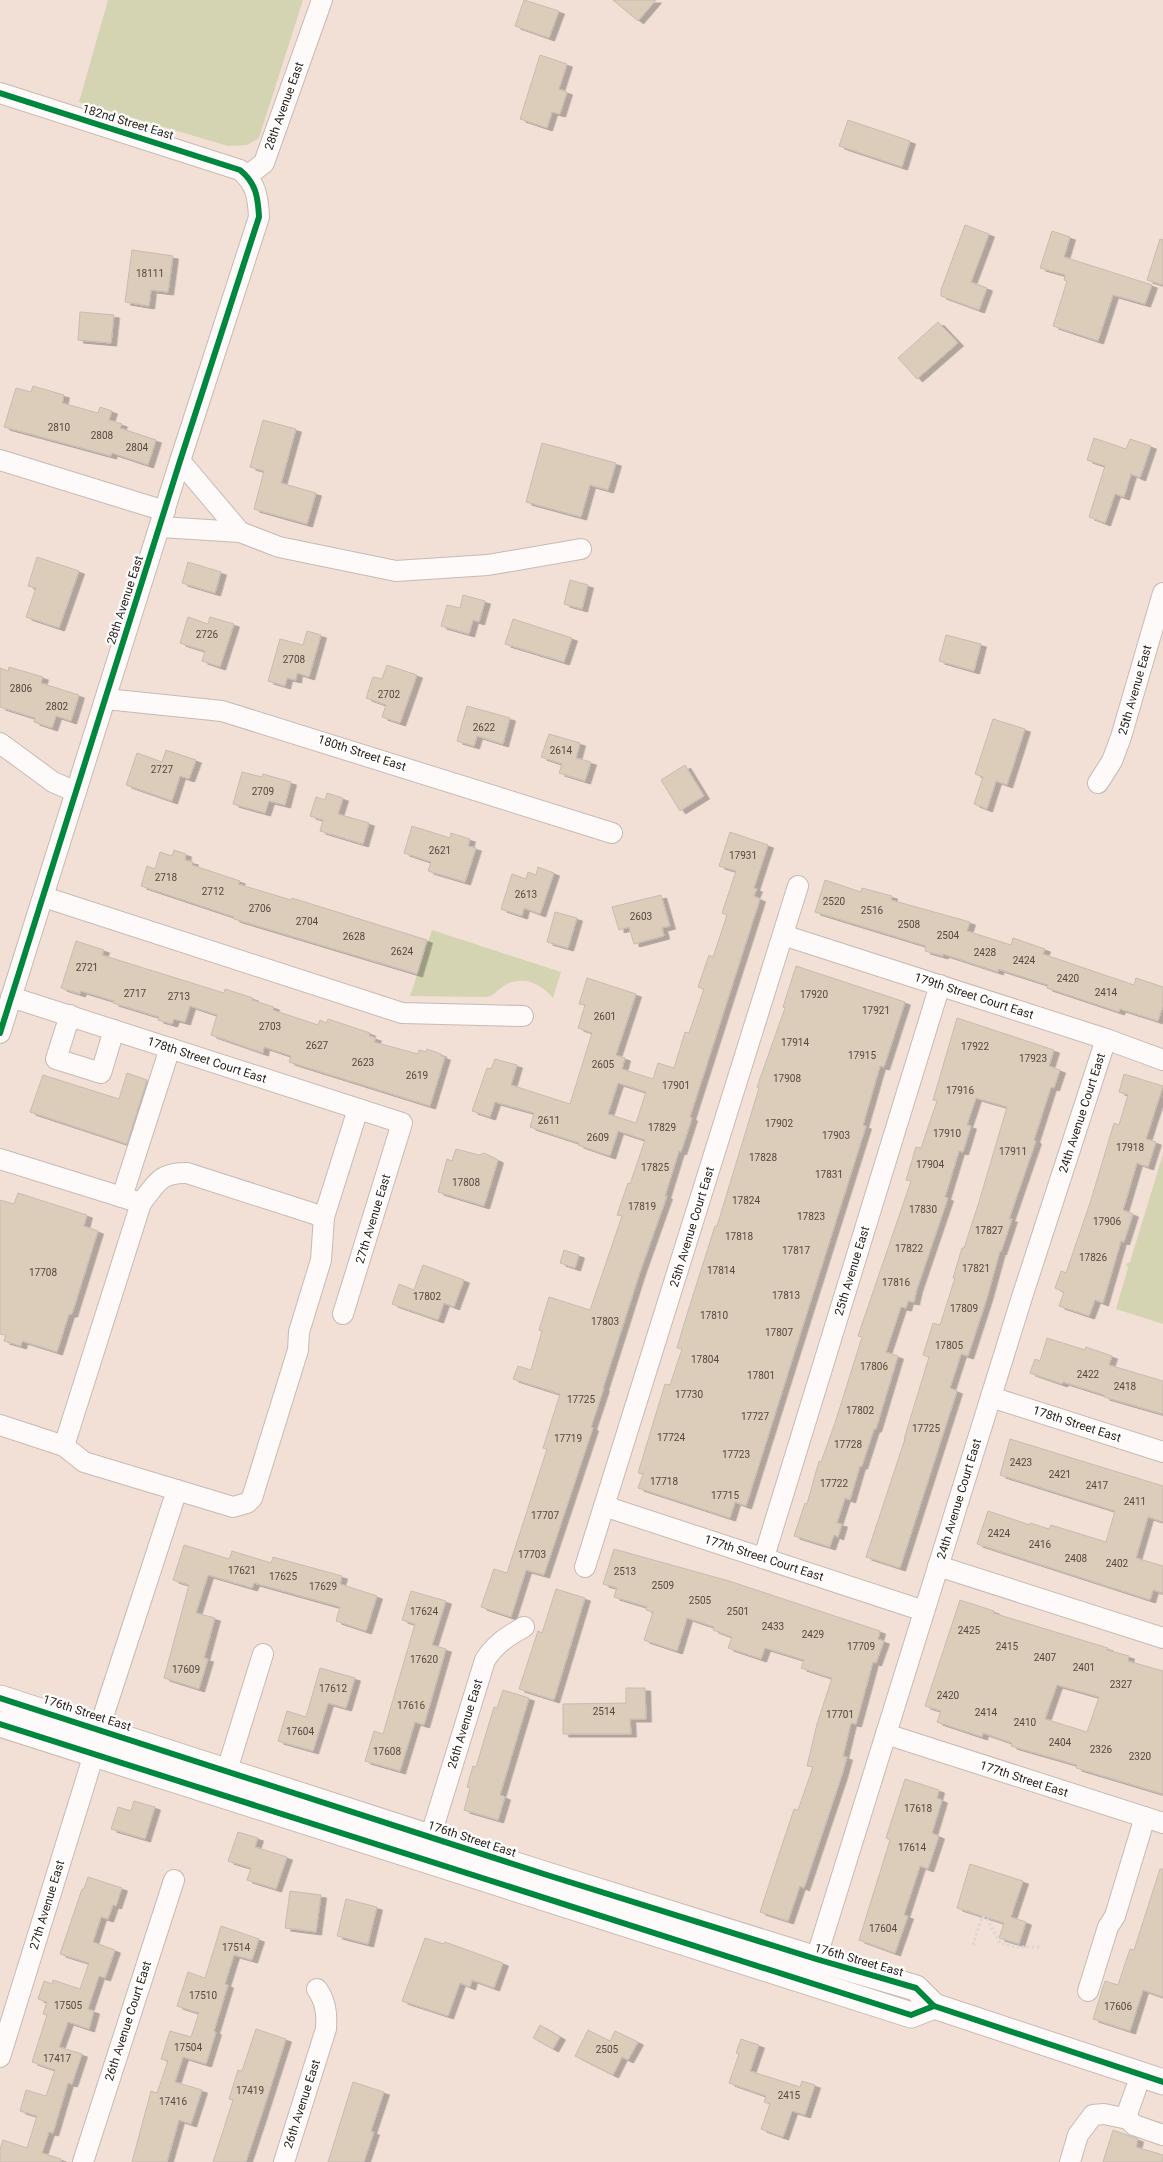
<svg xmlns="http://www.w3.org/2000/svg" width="1163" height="2162" font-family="Roboto,sans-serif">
  <defs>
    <filter id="shadow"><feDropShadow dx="5.5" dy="3" stdDeviation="0" flood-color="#0004"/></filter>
  </defs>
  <rect width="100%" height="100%" fill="#f2e0d6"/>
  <g fill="#d5d4b2">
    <path d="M108,0H303L259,138L247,145L228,146L79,102Z"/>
    <path d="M432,930L561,972L553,998C541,984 525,976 507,984C499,988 495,995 487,997L410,996Z"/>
    <path d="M1163,1154V1324L1116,1309L1128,1268L1126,1264L1130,1262Z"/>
  </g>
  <g fill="#dcccba" stroke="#c7bbb1" fill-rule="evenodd" filter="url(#shadow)">
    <path d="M524,0L559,11L549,38L515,26Z"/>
    <path d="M613,0H656L638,21Z"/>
    <path d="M540,55L567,64L559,89L567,92L560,114L552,112L547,128L520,119Z"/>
    <path d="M848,120L910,141L902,167L839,146Z"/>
    <path d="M965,225L989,234L971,282L987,288L979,310L941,296V290Z"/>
    <path d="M1052,231L1070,237L1064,257L1152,285L1145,304L1113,295L1098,341L1053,326L1067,281L1064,280L1065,275L1040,268Z"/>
    <path d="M1160,239L1163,240V285L1147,280Z"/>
    <path d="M132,250L173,256L168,292L151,290L149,306L125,302Z"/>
    <path d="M80,312L114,315L111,343L78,340Z"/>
    <path d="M938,322L958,343L917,379L898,358Z"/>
    <path d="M33,386L64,395L62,403L98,413L100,407L112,411L109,420L122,424L120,428L156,440L148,465L112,453L111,456L4,427L16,388L31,392Z"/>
    <path d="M263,420L296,429L281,483L316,493L307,524L254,509L264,471L250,467Z"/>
    <path d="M1094,438L1126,449L1130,439L1151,446L1140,478L1131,474L1124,497L1115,494L1105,523L1089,517L1105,466L1087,460Z"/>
    <path d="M542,443L616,463L608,490L590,485L581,517L526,502Z"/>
    <path d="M37,557L79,571L59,628L26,617L36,588L28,586Z"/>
    <path d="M188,562L221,572L215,593L182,583Z"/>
    <path d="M570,580L588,585L582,609L564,604Z"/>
    <path d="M463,595L485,601L479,622L473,620L469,634L441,626L447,605L460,608Z"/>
    <path d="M188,617L208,624L210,617L234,624L220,667L202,661L205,651L180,643Z"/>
    <path d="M513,619L572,638L564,662L505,644Z"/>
    <path d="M307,631L321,635L309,677L297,673L296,680L287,678L285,686L268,681L280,639L303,645Z"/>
    <path d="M946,635L981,644L974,671L939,661Z"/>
    <path d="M387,665L417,675L400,723L382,717L386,705L366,698L373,677L382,679Z"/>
    <path d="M9,667L43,677L41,683L79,695L71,721L56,716L52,728L34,722L35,718L0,707V668L8,671Z"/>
    <path d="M467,706L510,718L503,744L477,736L474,746L457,741Z"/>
    <path d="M993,719L1025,729L1007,785L996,781L987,809L974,804L983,777L975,774Z"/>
    <path d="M549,734L580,743L576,758L591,762L585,781L559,773L562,764L541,757Z"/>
    <path d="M166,750L196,760L189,779L180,776L172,801L126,785L137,753L162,762Z"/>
    <path d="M685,765L704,796L680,811L661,780Z"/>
    <path d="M242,772L262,777L263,774L291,782L285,805L269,801L265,813L233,804Z"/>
    <path d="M327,793L343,798L338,814L369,823L363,844L320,831L323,820L310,816L316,797L325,800Z"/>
    <path d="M412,826L450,838L451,833L470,839L468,846L476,848L465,882L428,871L431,862L404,853Z"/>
    <path d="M730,832L768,845L754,888L757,889L754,896L760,899L690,1117L692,1118L681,1152L679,1151L665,1196H667L640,1272L603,1388H604L591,1427L593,1428L544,1575L526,1570L511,1617L481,1607L494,1569L507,1573L547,1449L543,1448L560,1394L513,1379L518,1366L531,1370L542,1331L539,1330L549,1297L590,1310L622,1216L617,1215L628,1183L630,1184L645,1140L618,1131L610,1156L578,1145L579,1143L530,1127L534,1113L495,1102L490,1117L472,1111L487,1068L491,1069L495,1059L517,1065L511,1085L570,1104L592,1033L578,1028L585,1005L579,1004L587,978L636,994L616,1055L625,1058L622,1069L653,1079L658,1063L674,1068L685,1032L689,1033L704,989L698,987L709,955L713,957L727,915L722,913L736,871L719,866ZM618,1083L646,1092L636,1123L608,1114Z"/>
    <path d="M174,850L186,854L185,860L193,862L192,865L240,881L238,884L291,900L292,898L427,940L417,974L234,919V917L141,886L147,866L155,869L160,852L172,856Z"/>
    <path d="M538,867L554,873L540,914L524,908L522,916L501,909L512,874L526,879L528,872L536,875Z"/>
    <path d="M825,880L861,892L862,888L892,896L891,900L970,922L967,931L1011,945L1013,938L1045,949L1043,954L1134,985L1136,978L1163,987V1006L1158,1021L1120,1009L1119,1012L1047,988L1048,985L998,969V972L943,954V956L925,951L926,946L815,912Z"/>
    <path d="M661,895L670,926L662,928L664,936L634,944L629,927L619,930L612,907Z"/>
    <path d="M555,912L577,918L568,948L547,942Z"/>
    <path d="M76,941L104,950L102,955L224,993L225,989L253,998L252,1000L274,1007L273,1010L318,1025L320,1020L326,1023L328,1019L370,1033L369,1036L376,1038L374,1042L418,1054L419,1050L426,1052L427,1049L441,1054V1056L445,1057L430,1106L289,1062L291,1056L264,1047L263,1053L211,1035L217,1015L190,1006L185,1022L174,1019L172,1024L158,1020L159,1017L113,1003L114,1001L81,991L80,994L61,988Z"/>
    <path d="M796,966L905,1002L884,1067L880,1066L863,1125L866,1126L746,1506L735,1502L730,1518L638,1488L643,1474L638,1473L665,1384L670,1385L682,1349L677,1348L684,1324L715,1226H717L759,1088L757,1087L785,1008L783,1007Z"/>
    <path d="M957,1018L1054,1050L1049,1066L1060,1070L1054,1088L1051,1087L1034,1140L1036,1141L1009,1219H1012L1001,1252L1000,1251L987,1298L968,1356L961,1354L950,1388L957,1391L900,1568L866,1557L905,1439H904L929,1357L923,1355L933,1323L940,1325L955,1278H953L962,1248H964L979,1202L1007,1107L976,1098L967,1125L971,1126L963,1152L959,1151L945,1197L948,1198L917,1289L914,1302L908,1301L906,1308L901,1307L886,1352L898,1356L876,1429H874L862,1466H860L850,1500L845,1498L837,1523L842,1524L838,1537L834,1535L830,1547L794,1536L805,1503L807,1504L819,1461L821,1462L835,1423L862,1337L858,1336L911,1181L906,1180L916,1147L921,1148L937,1101L933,1100Z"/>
    <path d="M127,1073L147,1080L127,1144L30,1112L43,1075L119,1099Z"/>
    <path d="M1124,1074L1163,1086L1146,1139L1156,1142L1148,1167L1137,1163L1123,1210L1133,1214L1124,1242L1121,1241L1103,1303L1095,1300L1089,1316L1059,1306L1064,1292L1055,1288L1061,1271L1066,1273L1091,1200L1114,1123L1119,1125L1128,1095L1119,1092Z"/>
    <path d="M456,1149L479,1155L484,1153L498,1160L484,1206L438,1192L447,1159L452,1161Z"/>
    <path d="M18,1193L87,1215L84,1226L98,1231L72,1314H69L57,1352L22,1341L21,1346L4,1341L6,1335L0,1334V1200L14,1204Z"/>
    <path d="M564,1250L579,1255L575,1268L560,1263Z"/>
    <path d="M423,1265L464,1280L454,1307L444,1303L438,1320L392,1304L399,1284L414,1290Z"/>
    <path d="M1047,1338L1085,1350L1086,1347L1112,1356L1109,1365L1163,1381V1414L1104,1397V1395L1063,1382L1062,1384L1030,1373L1035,1359L1040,1361Z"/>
    <path d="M1010,1439L1163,1486V1522L1148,1517L1136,1558L1163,1566V1593L1153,1590L1150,1600L977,1544L988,1511L1030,1525V1523L1049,1529L1051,1525L1106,1542L1115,1511L1000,1475Z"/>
    <path d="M184,1545L229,1559L232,1551L271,1563L273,1557L342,1576L340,1584L377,1596L366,1631L336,1621L340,1607L254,1583L252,1588L208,1575L196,1613L215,1618L204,1658L208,1659L199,1689L164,1678L189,1585L173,1580Z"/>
    <path d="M614,1549L729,1581L880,1631L878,1639L884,1641L876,1663L873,1662L856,1724L851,1723L843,1756L847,1757L842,1775L804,1888L800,1886L788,1921L760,1912L794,1809L798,1810L813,1767L807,1766L817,1724L832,1678L801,1668L804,1660L765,1648L761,1659L728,1648L732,1637L713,1630L714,1627L687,1618L677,1651L644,1640L653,1612L646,1610L647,1607L614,1597L617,1588L603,1584Z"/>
    <path d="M556,1589L585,1598L554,1700L519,1689L538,1631L542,1633Z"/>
    <path d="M411,1591L446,1601L432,1645L446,1649L424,1725L415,1722L400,1771L365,1761L374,1731L383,1734L415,1624L402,1620Z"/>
    <path d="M960,1600L994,1611L993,1613L1108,1648L1107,1650L1129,1656L1128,1661L1163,1671V1794L1076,1768L1077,1765L1011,1746L1012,1743L983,1733L982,1737L937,1722L941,1711L925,1706ZM1057,1685L1099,1697L1087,1732L1045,1719Z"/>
    <path d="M320,1668L355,1678L346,1708L328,1703L313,1751L278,1741L287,1711L306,1717Z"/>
    <path d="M626,1688H645L646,1719H630L631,1734H563V1704L626,1703Z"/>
    <path d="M503,1690L529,1698L500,1795L505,1797L498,1820L464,1810L470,1788L467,1787L473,1766L476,1767L494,1707L497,1708Z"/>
    <path d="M905,1779L939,1790L937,1798L942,1800L932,1833L939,1836L928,1869L920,1866L904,1915L908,1916L895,1953L859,1940L890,1840L886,1838Z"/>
    <path d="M134,1801L155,1807L145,1839L111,1829L118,1807L131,1811Z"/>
    <path d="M238,1832L258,1838L255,1847L287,1857L276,1889L247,1880L251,1868L228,1861Z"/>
    <path d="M970,1864L1023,1881L1011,1917L1026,1922L1019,1944L999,1938L1004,1923L957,1908Z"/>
    <path d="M1160,1869H1163V1997L1143,1990L1130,2031L1093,2019L1105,1981L1118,1985L1130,1949L1134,1950Z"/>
    <path d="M88,1877L122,1888L116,1906L113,1905L108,1919L101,1917L93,1942L115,1950L105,1978L99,1976L88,2009L94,2011L89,2029L68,2022L59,2047L82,2054L72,2084L68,2083L53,2133L49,2132L42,2153L61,2159V2162H0V2149L3,2140L27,2148L37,2116L20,2111L26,2090L46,2096L55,2070L32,2062L47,2015L43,2014L47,2002L38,1999L44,1981L52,1984L53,1980L80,1989L89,1963L60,1954L82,1889H84Z"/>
    <path d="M290,1891L321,1895L316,1932L285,1928Z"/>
    <path d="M346,1899L377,1907L368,1944L337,1936Z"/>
    <path d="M221,1926L259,1939L252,1960L234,1955L225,1984L228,1985L214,2031L216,2032L206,2064L183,2057L175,2082L202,2090L191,2124L179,2120L167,2162H132L151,2091L157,2093L168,2061L161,2059L170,2031L191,2037L199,2013L177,2006L188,1972L205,1978Z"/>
    <path d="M425,1938L444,1944L445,1942L503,1963L494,1988L472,1980L470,1987L460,1983L448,2016L402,2001Z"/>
    <path d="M540,2025L560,2037L553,2049L533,2038Z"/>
    <path d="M256,2029L286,2039L261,2117L246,2162H213L233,2100L229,2099L238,2070L242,2071Z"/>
    <path d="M588,2030L610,2041L615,2031L638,2042L628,2060L622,2057L613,2075L575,2056Z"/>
    <path d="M741,2039L759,2045L750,2071L800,2087L802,2081L815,2085L805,2115L792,2111L783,2137L761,2129L770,2104L764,2102L766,2096L729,2083L739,2054L736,2053Z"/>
    <path d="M353,2082L384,2092L371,2131L374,2132L364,2162H328Z"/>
    <path d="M1113,2130L1138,2139L1136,2147L1163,2155V2162H1103Z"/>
  </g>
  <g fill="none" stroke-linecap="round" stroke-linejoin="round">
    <defs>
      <g id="minor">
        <path d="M0,93L240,170C256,183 258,197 259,217L180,461L0,1033"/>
        <path d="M247,176L264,163L322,0"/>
        <path d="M0,460L165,511"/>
        <path d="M180,461L240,532"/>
        <path d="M160,527L240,532L279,547L396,571L488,565L581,549"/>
        <path d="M106,699L222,711L612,833"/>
        <path d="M0,743L53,782L76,792"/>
        <path d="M1098,783L1112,761L1121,737L1163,593"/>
        <path d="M44,897L402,1013L523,1016"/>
        <path d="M783,935L1106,1039L1163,1060"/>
        <path d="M11,997L402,1123L343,1314"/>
        <path d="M70,1015L56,1059L101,1073L114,1030"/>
        <path d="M0,1159L141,1203L64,1446"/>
        <path d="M122,1197L170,1048"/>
        <path d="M141,1203C156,1184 160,1172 187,1173L324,1217"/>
        <path d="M991,1397L1163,1452"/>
        <path d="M0,1425L64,1446L84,1462L233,1507L247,1503L252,1498L298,1350L299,1332L321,1260L324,1217L358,1109"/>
        <path d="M604,1506L924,1611"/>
        <path d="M764,1557L940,985"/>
        <path d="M938,1566L1163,1638"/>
        <path d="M585,1567L798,886"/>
        <path d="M99,1729L177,1490"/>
        <path d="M886,1734L1163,1823"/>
        <path d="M227,1770L263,1654"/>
        <path d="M430,1838L485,1660C495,1644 508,1636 524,1627"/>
        <path d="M816,1959L1022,1297L1106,1039"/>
        <path d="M1088,1991L1108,1927L1115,1916L1145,1817"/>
        <path d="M0,2057L94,1754"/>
        <path d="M1128,2119L1127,2114L1141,2075"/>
        <path d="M83,2162L174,1880"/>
        <path d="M284,2162L326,2029C327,2014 326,2002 317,1989"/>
        <path d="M1070,2162L1078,2135L1093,2115L1104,2114L1128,2119L1134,2125L1163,2135"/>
      </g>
      <g id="major">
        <path d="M0,1698L547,1875L816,1959L916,1988L934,2006L1163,2082"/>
        <path d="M0,1724L911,2015L934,2006"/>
      </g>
    </defs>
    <use href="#minor" stroke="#c8bab2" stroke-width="22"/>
    <use href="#major" stroke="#c8bab2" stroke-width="27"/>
    <g stroke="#dcd7d3" stroke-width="3" stroke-dasharray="2.5 2.5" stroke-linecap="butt">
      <path d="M982,1917L987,1919L1000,1943L1015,1947H1042"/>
      <path d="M973,1945L982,1916"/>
    </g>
    <use href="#minor" stroke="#fdfaf9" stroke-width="20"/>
    <use href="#major" stroke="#fdfaf9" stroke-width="25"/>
    <defs>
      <g id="cycleway">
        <path d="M0,93L240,170C256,183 258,197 259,217L180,461L0,1033"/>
        <path d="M0,1698L547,1875L816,1959L916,1988L934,2006L1163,2082"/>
        <path d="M0,1724L911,2015L934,2006"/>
      </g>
    </defs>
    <use href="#cycleway" stroke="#fff" stroke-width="9"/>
    <use href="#cycleway" stroke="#00873e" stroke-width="6"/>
  </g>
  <g text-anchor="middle" stroke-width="4.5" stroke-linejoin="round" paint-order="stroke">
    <g font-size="10" fill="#54483e">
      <text x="150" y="277">18111</text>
      <text x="59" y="431">2810</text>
      <text x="102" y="439">2808</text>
      <text x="137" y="451">2804</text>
      <text x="207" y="638">2726</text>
      <text x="294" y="663">2708</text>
      <text x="21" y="692">2806</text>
      <text x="389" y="698">2702</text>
      <text x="57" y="710">2802</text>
      <text x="484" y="731">2622</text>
      <text x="561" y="754">2614</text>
      <text x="162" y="773">2727</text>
      <text x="263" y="795">2709</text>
      <text x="440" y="854">2621</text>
      <text x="743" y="859">17931</text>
      <text x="166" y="881">2718</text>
      <text x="213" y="895">2712</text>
      <text x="526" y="898">2613</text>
      <text x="834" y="905">2520</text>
      <text x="260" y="912">2706</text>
      <text x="872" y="914">2516</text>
      <text x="641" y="920">2603</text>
      <text x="307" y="925">2704</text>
      <text x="909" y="928">2508</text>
      <text x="948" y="939">2504</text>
      <text x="354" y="940">2628</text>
      <text x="402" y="955">2624</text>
      <text x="985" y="956">2428</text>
      <text x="1024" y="964">2424</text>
      <text x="87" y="971">2721</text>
      <text x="1068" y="982">2420</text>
      <text x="1106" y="996">2414</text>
      <text x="135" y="997">2717</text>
      <text x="814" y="998">17920</text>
      <text x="179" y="1000">2713</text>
      <text x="876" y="1014">17921</text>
      <text x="605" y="1020">2601</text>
      <text x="270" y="1030">2703</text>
      <text x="795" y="1046">17914</text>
      <text x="317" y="1049">2627</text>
      <text x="975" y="1050">17922</text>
      <text x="862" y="1059">17915</text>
      <text x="1033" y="1062">17923</text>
      <text x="363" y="1066">2623</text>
      <text x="603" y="1068">2605</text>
      <text x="417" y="1079">2619</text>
      <text x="787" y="1082">17908</text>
      <text x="676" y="1089">17901</text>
      <text x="960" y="1094">17916</text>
      <text x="549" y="1124">2611</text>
      <text x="779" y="1127">17902</text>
      <text x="662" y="1131">17829</text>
      <text x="947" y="1137">17910</text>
      <text x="836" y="1139">17903</text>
      <text x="598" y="1141">2609</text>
      <text x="1130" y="1151">17918</text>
      <text x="1013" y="1155">17911</text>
      <text x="763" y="1161">17828</text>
      <text x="930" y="1168">17904</text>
      <text x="655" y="1171">17825</text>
      <text x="829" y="1178">17831</text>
      <text x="466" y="1186">17808</text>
      <text x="746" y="1204">17824</text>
      <text x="642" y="1210">17819</text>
      <text x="923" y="1213">17830</text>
      <text x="811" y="1220">17823</text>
      <text x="1107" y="1225">17906</text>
      <text x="989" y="1234">17827</text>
      <text x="739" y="1240">17818</text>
      <text x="909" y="1252">17822</text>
      <text x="796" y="1254">17817</text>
      <text x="1093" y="1261">17826</text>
      <text x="976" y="1272">17821</text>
      <text x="721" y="1274">17814</text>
      <text x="43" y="1276">17708</text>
      <text x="896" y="1286">17816</text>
      <text x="786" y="1299">17813</text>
      <text x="427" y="1300">17802</text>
      <text x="964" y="1312">17809</text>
      <text x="714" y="1319">17810</text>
      <text x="605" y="1325">17803</text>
      <text x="779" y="1336">17807</text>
      <text x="949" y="1349">17805</text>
      <text x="705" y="1363">17804</text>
      <text x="874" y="1370">17806</text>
      <text x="1088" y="1378">2422</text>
      <text x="761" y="1379">17801</text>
      <text x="1125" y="1390">2418</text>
      <text x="689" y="1398">17730</text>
      <text x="581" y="1403">17725</text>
      <text x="860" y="1414">17802</text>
      <text x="755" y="1420">17727</text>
      <text x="926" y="1432">17725</text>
      <text x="671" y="1441">17724</text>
      <text x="568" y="1442">17719</text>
      <text x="848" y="1448">17728</text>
      <text x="736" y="1458">17723</text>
      <text x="1021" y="1466">2423</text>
      <text x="1060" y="1478">2421</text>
      <text x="664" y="1485">17718</text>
      <text x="834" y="1487">17722</text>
      <text x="1097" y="1489">2417</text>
      <text x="725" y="1499">17715</text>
      <text x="1135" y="1505">2411</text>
      <text x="545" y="1519">17707</text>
      <text x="999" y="1537">2424</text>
      <text x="1040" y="1548">2416</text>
      <text x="532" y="1558">17703</text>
      <text x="1076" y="1562">2408</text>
      <text x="1117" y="1567">2402</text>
      <text x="242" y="1574">17621</text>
      <text x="625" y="1575">2513</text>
      <text x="283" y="1580">17625</text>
      <text x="663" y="1589">2509</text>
      <text x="323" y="1590">17629</text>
      <text x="700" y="1604">2505</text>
      <text x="424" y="1615">17624</text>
      <text x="738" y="1615">2501</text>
      <text x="773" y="1630">2433</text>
      <text x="969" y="1634">2425</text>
      <text x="813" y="1638">2429</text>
      <text x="861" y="1650">17709</text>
      <text x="1007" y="1650">2415</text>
      <text x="1045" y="1661">2407</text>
      <text x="424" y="1663">17620</text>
      <text x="1084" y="1671">2401</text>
      <text x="186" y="1673">17609</text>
      <text x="1121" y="1688">2327</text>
      <text x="333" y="1692">17612</text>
      <text x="948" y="1699">2420</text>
      <text x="411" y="1709">17616</text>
      <text x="604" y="1715">2514</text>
      <text x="986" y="1716">2414</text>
      <text x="840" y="1718">17701</text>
      <text x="1025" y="1726">2410</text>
      <text x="300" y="1735">17604</text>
      <text x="1060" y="1746">2404</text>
      <text x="1101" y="1753">2326</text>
      <text x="387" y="1755">17608</text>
      <text x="1140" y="1760">2320</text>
      <text x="918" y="1812">17618</text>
      <text x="912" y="1851">17614</text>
      <text x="883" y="1932">17604</text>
      <text x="236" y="1951">17514</text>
      <text x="203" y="1999">17510</text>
      <text x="68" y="2009">17505</text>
      <text x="1118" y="2010">17606</text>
      <text x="188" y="2051">17504</text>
      <text x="607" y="2053">2505</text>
      <text x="57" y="2062">17417</text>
      <text x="250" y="2094">17419</text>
      <text x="789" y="2099">2415</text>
      <text x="173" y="2105">17416</text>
    </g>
    <g font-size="12" fill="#271c15" stroke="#fff">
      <text transform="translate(284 106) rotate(-70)" y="4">28th Avenue East</text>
      <text transform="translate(128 122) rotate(17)" y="4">182nd Street East</text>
      <text transform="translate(125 600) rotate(-72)" y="4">28th Avenue East</text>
      <text transform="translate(1135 690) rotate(-74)" y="4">25th Avenue East</text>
      <text transform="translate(362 753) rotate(18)" y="4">180th Street East</text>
      <text transform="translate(974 996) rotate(18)" y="4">179th Street Court East</text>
      <text transform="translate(207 1060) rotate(18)" y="4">178th Street Court East</text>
      <text transform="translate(1082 1113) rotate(-72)" y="4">24th Avenue Court East</text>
      <text transform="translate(373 1219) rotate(-73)" y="4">27th Avenue East</text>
      <text transform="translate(692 1227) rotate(-73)" y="4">25th Avenue Court East</text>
      <text transform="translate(852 1271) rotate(-73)" y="4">25th Avenue East</text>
      <text transform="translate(1077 1424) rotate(18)" y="4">178th Street East</text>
      <text transform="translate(959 1499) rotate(-73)" y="4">24th Avenue Court East</text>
      <text transform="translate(764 1558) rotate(18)" y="4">177th Street Court East</text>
      <text transform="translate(87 1713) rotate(18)" y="4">176th Street East</text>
      <text transform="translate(465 1724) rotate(-73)" y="4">26th Avenue East</text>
      <text transform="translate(1024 1779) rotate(18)" y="4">177th Street East</text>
      <text transform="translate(472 1839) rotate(18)" y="4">176th Street East</text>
      <text transform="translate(47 1905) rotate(-73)" y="4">27th Avenue East</text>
      <text transform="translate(859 1960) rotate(16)" y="4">176th Street East</text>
      <text transform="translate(128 2021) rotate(-72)" y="4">26th Avenue Court East</text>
      <text transform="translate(302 2104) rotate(-72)" y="4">26th Avenue East</text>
    </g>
  </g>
</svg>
